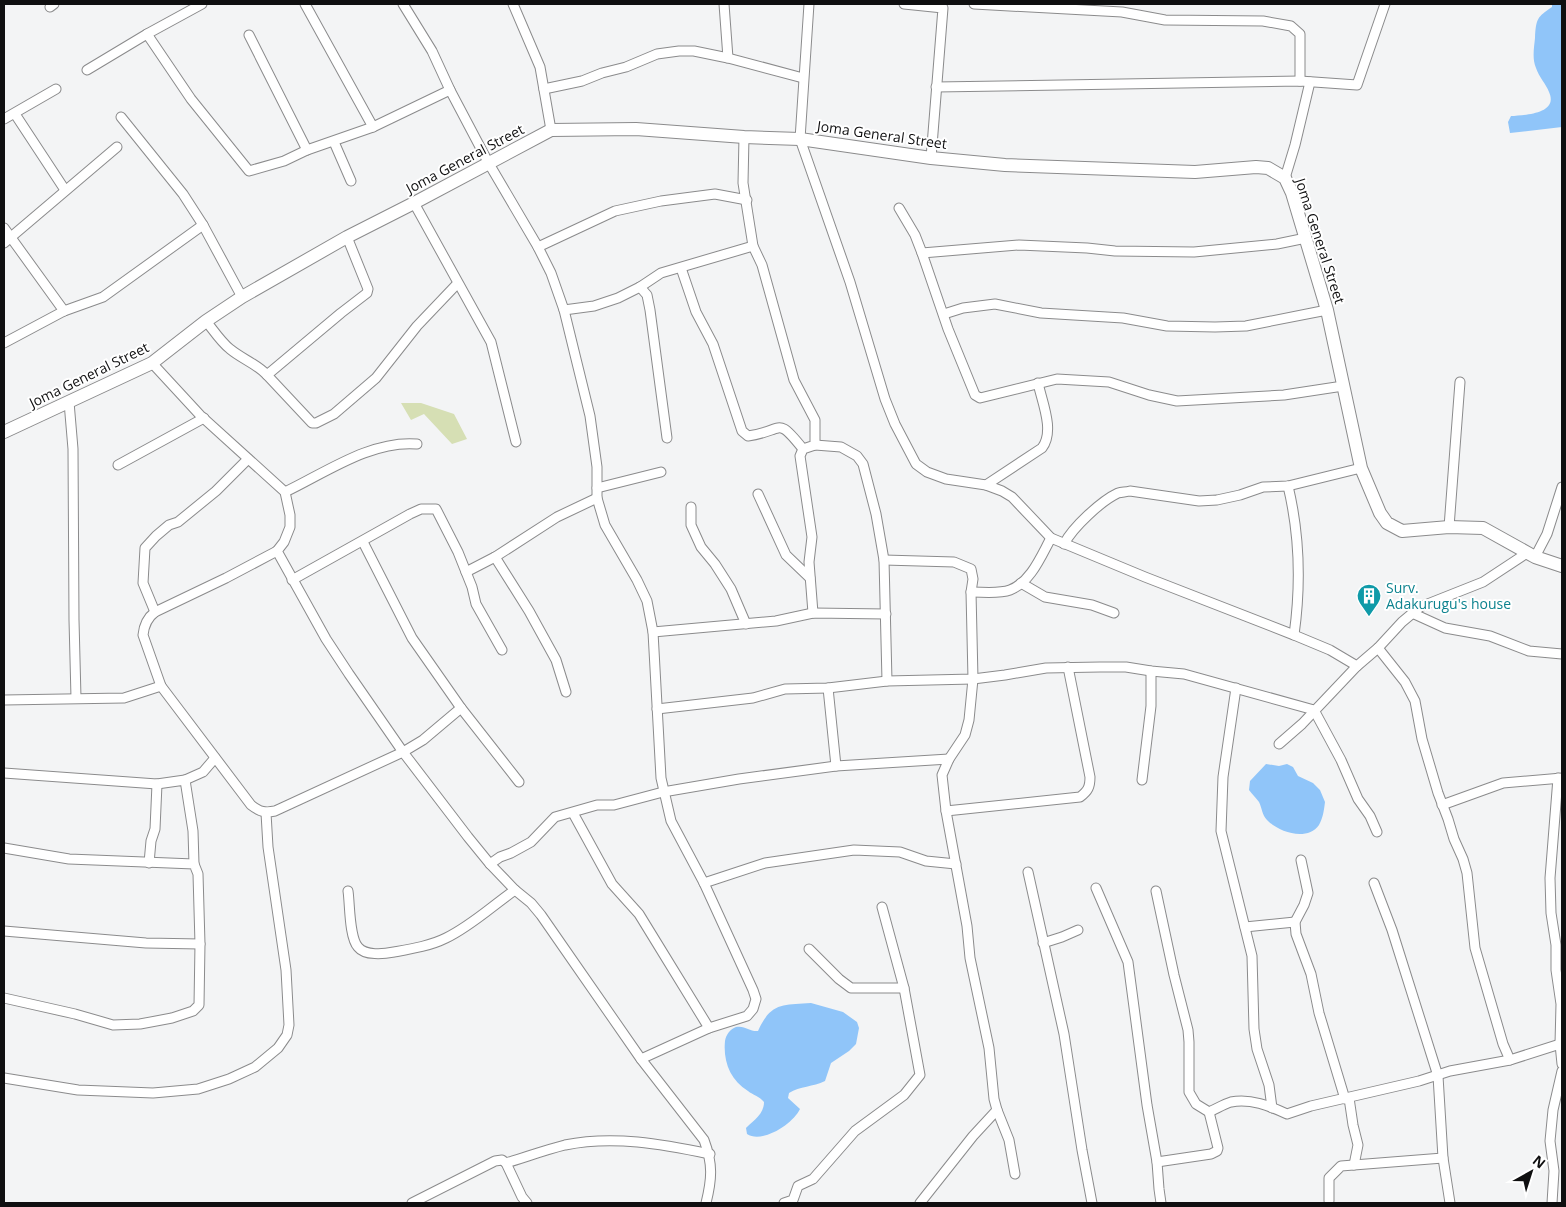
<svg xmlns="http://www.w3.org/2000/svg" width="1566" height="1207" font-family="'Open Sans',sans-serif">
  <rect width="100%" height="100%" fill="#f3f4f5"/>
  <path fill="#d6dfb4" d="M401,403H421L454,414L467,439L452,444L424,414L411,420Z"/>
  <g fill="#90c5f9">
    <path d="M1552,4H1562V127L1510,133L1508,122L1511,116C1524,115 1559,114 1549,92C1546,84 1539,77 1536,68C1532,59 1534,48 1535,38C1536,19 1537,17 1552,7Z"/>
    <path d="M1266,764L1279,766L1287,764L1293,767L1298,776L1313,783L1320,790L1325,802C1324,810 1323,818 1319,825C1307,842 1278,832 1267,820C1262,815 1262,808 1259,802C1256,798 1252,794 1249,790L1250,781Z"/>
    <path d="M811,1003L843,1012L857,1022L859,1028L856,1044L849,1051L831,1063L825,1081C813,1087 800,1086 789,1093L788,1098L800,1109C793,1124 762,1144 747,1134L746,1128C754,1120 764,1114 764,1102C759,1096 753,1095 748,1091C730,1080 723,1061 725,1041C726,1035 730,1029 736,1027C745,1025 750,1032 758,1031C771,1002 783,1005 811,1003Z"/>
  </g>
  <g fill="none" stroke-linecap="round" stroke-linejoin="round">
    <defs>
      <g id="street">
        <path d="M305,4L373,127"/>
        <path d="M403,4L432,51L450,90L488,162L538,247L551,273L564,310L590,416L597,467V498L605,525L637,580L647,601L653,632L661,778L671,821L704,883L753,990L756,999L753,1009L747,1016L709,1028L641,1059"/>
        <path d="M513,4L540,67L551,130"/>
        <path d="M724,4L728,58"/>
        <path d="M809,4L800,139L850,282L885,399L895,424L916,464L927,472L946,479L986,485L1002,491L1012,497L1051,538L1145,577L1294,635L1330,650L1357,666L1378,648L1402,622L1420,607L1483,582L1527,553"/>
        <path d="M904,4L943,8L931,158"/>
        <path d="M974,4L1122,12L1165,20L1263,21L1291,26L1300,34V81"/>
        <path d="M50,7L54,4"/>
        <path d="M147,34L191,99L249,171L284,161L307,150L373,127L450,90"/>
        <path d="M249,35L307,150"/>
        <path d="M87,70L147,34L202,4"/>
        <path d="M936,87L1300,81L1357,85L1385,4"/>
        <path d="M544,89L582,81L602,73L626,67L657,54L679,51H694L728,58L803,78"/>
        <path d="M15,114L65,190"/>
        <path d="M121,117L183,194L203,225L242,297"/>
        <path d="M4,119L56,89"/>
        <path d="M744,137L743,183L753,246L762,265L794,380L815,420V445L803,449L800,456L812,537L809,562L813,613"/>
        <path d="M334,142L351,181"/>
        <path d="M1285,178L1295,145L1310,82"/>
        <path d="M414,203L491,342L516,442"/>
        <path d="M899,208L915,235L922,253L948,329L975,395L980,398L1057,379L1109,382L1149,395L1177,401L1284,395L1343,386"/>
        <path d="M4,228L64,311"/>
        <path d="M4,243L117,147"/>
        <path d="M538,247L615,211L661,201L715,194L747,200"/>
        <path d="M922,253L1019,245L1087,248L1115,251L1194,252L1277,244L1306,238"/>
        <path d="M681,268L696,312L713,344L742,431L748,436C784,431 776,415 803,449"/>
        <path d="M640,287L647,295L650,310L667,438"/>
        <path d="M564,310L594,306L618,298L640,287L661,273L753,246"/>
        <path d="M944,314L963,308L995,304L1041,313L1123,318L1167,326L1215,327L1246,326L1327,310"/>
        <path d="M206,321C214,331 221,342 230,349C242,359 257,364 267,375L341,313L367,293L368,289L366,284L347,237"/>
        <path d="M4,343L64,311L103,297L203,225"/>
        <path d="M152,363L200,415L285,492L290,515V527L284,542L277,551L326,639L349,674L403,752L468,837L490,864L500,857L511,853L531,842L555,817L597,805H614L663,792L739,779L836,766L949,759"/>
        <path d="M267,375L312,423H316L334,414L376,378L417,326L457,284"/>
        <path d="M69,402L73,449L74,620L76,698"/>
        <path d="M815,445L841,447L857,456L863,464L876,514L884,560L887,681"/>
        <path d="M118,465L204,418"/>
        <path d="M986,485L1042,448C1055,431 1042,402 1038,383"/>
        <path d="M1288,486C1300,536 1301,585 1294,635"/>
        <path d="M597,488L661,472"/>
        <path d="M285,492C325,473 371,440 417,444"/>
        <path d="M758,494L786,555L810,578"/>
        <path d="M691,507V525L701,547L715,564L731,589L746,624"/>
        <path d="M1449,527L1460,382"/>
        <path d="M363,542L412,638L461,708L519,782"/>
        <path d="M1064,544C1073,527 1101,501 1118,493C1122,492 1126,492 1130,491L1199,501L1217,500L1240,495L1263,487L1288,486L1361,468"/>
        <path d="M277,551L226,578L155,612C147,618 144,625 143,635L161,686L251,805C260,812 265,813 275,811L403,752L423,740L461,708"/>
        <path d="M495,557L529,611L556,660L566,692"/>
        <path d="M1535,557L1547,534L1562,487"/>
        <path d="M884,560L954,562L971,569L973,579L971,592L973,679L969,720L965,735L949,759L942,775L946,811L967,926L970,958L989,1048L994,1099L997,1110L973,1136L920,1203"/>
        <path d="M466,572L495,557L557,517L597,498"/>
        <path d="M292,580L410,514L421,509H436L458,552L472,587L476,604L502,650"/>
        <path d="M1021,583L1045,597L1092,605L1114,613"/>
        <path d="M971,592C984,592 999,594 1010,590C1031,582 1041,556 1051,538"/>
        <path d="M155,612L143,583L145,548L156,536L169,525L178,522L216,491L248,459"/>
        <path d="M1412,613L1445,628L1490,636L1529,651L1562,654"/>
        <path d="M653,632L776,621L813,613L886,614"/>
        <path d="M1378,648L1405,682L1415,701L1422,739L1438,793L1448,819L1454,839L1463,859L1467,873L1475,948L1503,1044L1510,1060"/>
        <path d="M828,688L836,766"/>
        <path d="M1236,688L1223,777L1221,831L1252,956L1254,1029L1257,1049L1269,1085L1272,1108"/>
        <path d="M4,700L124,698L161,686"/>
        <path d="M657,709L753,698L785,689L828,688L887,681L973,679L1005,675L1046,668L1100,667H1126L1151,671L1184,674L1314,710L1341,760L1358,799L1370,816L1377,832"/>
        <path d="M1279,744L1302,724L1357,666"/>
        <path d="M4,773L157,784L185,780L193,831L194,864"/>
        <path d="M1558,778L1550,878L1551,913L1556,945V970L1561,1004L1560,1044L1562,1064"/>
        <path d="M185,780L203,772L215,758"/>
        <path d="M1142,780L1151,706V671"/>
        <path d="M1442,805L1503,783L1562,778"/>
        <path d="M946,811L1080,797C1088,791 1090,787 1090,777L1068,667"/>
        <path d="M573,813L612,884L639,914L709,1028"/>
        <path d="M4,848L69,859L194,864L198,874L200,944L199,1005L193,1011L172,1018L140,1024L113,1025L75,1014L4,998"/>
        <path d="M1301,860L1308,893L1304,905L1295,922L1296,934L1311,974L1319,1013L1345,1099"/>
        <path d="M149,863L151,841L155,829L157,784"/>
        <path d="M490,864L515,890L531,903L541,915L641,1059L704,1140C713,1164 712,1179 706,1203"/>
        <path d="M1028,872L1064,1034L1082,1150L1092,1203"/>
        <path d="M704,883L765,863L854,850L900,852L926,861L956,864"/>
        <path d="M1374,883L1392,930L1438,1076L1443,1158L1450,1203"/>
        <path d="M1096,888L1128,962L1147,1105L1157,1162L1159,1189L1161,1203"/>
        <path d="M348,891C350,904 349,937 358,947C365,956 384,954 394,952C411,949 430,946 446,938C471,926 492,906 515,890"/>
        <path d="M1156,891L1174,975L1188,1030L1189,1042V1092L1196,1104L1209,1112C1216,1109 1224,1104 1231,1102C1250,1098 1270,1106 1287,1114L1311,1106L1419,1081L1450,1071L1510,1060L1560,1044"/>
        <path d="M1245,927L1295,922"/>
        <path d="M4,931L146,943L200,944"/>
        <path d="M1043,943L1062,937L1078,930"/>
        <path d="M809,949L839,979L851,988H904"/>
        <path d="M4,1078L78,1090L153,1093L198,1089L229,1079L255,1067L278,1048L287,1035L289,1025L286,970L268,847L266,813"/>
        <path d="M1349,1098L1353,1125L1358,1145L1354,1165"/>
        <path d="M997,1110L1009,1140L1015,1174"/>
        <path d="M1157,1162L1211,1154L1217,1151L1218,1148L1209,1112"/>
        <path d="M506,1163C526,1157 545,1150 565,1145C613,1135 662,1144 710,1154"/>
        <path d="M1329,1201V1178L1341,1166L1443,1158"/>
        <path d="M412,1203L495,1161L502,1160L506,1163L522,1197L527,1203"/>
        <path d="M784,1203L793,1200L798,1186L813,1179L855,1131L904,1095L920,1075L904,988L882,907"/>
        <path d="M1552,1203L1554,1171L1550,1141L1553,1110L1562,1071"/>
      </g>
      <path id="secondary" d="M4,432L152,363L206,321L242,297L347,237L414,203L551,130L636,129L744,137L800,139L931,158L1005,165L1195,172L1256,167L1268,168L1285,178L1292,193L1327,310L1361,468L1380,513L1387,523L1402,531L1449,527L1483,528L1535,557L1562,566"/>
    </defs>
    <use href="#street" stroke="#8b8b8c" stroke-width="11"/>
    <use href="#secondary" stroke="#8b8b8c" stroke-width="14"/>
    <use href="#street" stroke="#fff" stroke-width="9"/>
    <use href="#secondary" stroke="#fff" stroke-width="12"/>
  </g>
  <defs>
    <symbol id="building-pin" viewBox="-11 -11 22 30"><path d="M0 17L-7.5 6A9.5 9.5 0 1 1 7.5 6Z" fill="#0f9aa8" stroke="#fff"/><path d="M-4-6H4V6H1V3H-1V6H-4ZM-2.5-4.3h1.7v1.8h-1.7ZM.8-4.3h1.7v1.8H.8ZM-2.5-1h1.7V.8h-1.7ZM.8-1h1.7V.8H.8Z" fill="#fff"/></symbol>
  </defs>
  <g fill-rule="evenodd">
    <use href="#building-pin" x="1355" y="582" width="28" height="38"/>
  </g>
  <g text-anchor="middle" stroke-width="4" stroke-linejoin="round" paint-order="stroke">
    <g font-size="14" fill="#0f0f10" stroke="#fff">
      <text transform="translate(882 135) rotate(8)" y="5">Joma General Street</text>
      <text transform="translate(465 159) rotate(-28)" y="5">Joma General Street</text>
      <text transform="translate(1320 241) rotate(72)" y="5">Joma General Street</text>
      <text transform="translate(89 375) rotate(-26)" y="5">Joma General Street</text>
    </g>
    <g font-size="14" fill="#0d838f" stroke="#fff" text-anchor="start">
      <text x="1386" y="593">Surv.<tspan x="1386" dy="16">Adakurugu's house</tspan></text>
    </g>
  </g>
  <rect width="1566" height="1207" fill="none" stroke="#0f0f10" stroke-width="10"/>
  <g transform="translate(1531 1172) rotate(39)" stroke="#ffffff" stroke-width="4" paint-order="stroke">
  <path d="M0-4L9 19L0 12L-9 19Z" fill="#0f0f10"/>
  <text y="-8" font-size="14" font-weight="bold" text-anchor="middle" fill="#0f0f10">N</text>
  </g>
</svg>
